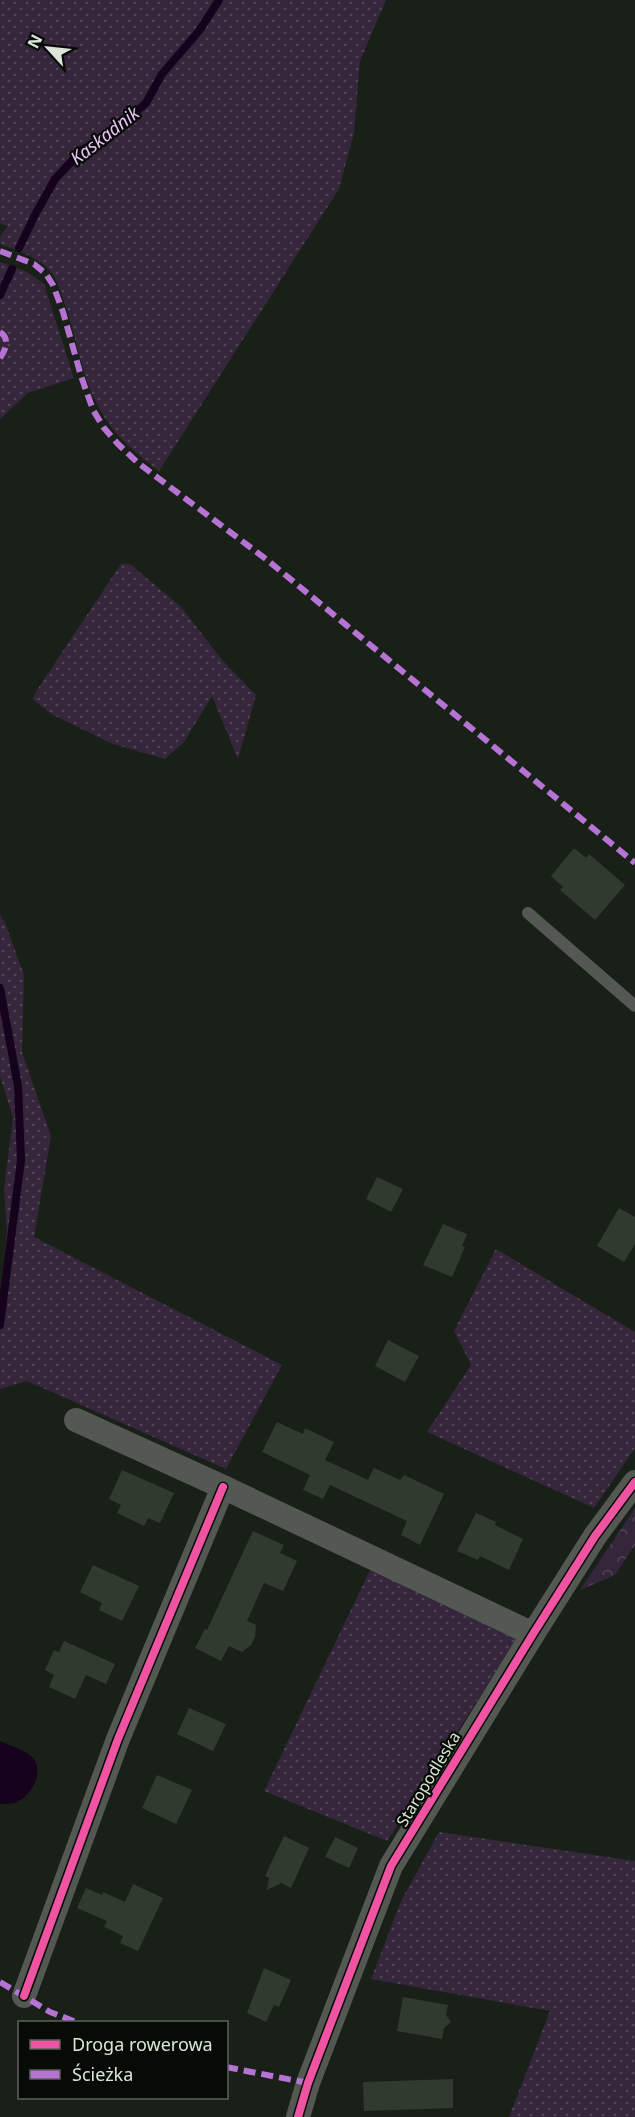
<svg xmlns="http://www.w3.org/2000/svg" width="635" height="2117" font-family="'Noto Sans',sans-serif">
  <defs>
    <pattern id="grass-dots" width="8" height="8" patternUnits="userSpaceOnUse" patternTransform="scale(1.5)"><rect width="8" height="8" fill="#35263b"/><path d="M2 2h.1M6 6h.1" fill="none" stroke="#524557" stroke-width="1.8" stroke-linecap="round"/></pattern>
    <pattern id="forest-crowns" width="20" height="18" patternUnits="userSpaceOnUse" patternTransform="scale(1.5)"><rect width="20" height="18" fill="#35263b"/><path d="M2 6a3 3 0 1 1 6 0M12 15a3 3 0 1 1 6 0" fill="none" stroke="#524557"/></pattern>
  </defs>
  <rect width="100%" height="100%" fill="#192018"/>
  <g fill="url(#grass-dots)">
    <path d="M0,0H386L360,61L354,133L339,189L159,471C134,452 111,433 97,404C81,374 77,340 66,307C62,297 59,283 52,273C39,257 18,251 0,244V237L8,226L0,223Z"/>
    <path d="M0,262L27,272L44,284L74,378L28,393L0,419Z"/>
    <path d="M121,564H130L181,607L222,660L256,695L238,759L212,696L184,742L165,759L113,744L53,715L33,700L35,693Z"/>
    <path d="M0,914L5,923L24,975L22,1052L51,1136L34,1237L282,1365L226,1469L27,1381L0,1389V1302L7,1231L4,1189L13,1118L0,1076Z"/>
    <path d="M496,1249L635,1332V1448L594,1508L427,1432L471,1365L454,1331Z"/>
    <path d="M373,1564L519,1636L387,1841L264,1791Z"/>
    <path d="M439,1832L635,1861V2117H509L550,2011L371,1979L401,1901Z"/>
  </g>
  <path fill="url(#forest-crowns)" d="M635,1508V1545L615,1575L580,1590Z"/>
  <path fill="#15031d" d="M0,1741C9,1745 23,1749 31,1756C47,1770 31,1797 15,1803C10,1804 4,1804 0,1804Z"/>
  <g fill="none" stroke-linecap="round" stroke-linejoin="round">
    <g stroke="#15031d" stroke-width="8">
      <path d="M19,248L36,213L55,179L83,149L108,137L146,103L162,74L199,31L219,0"/>
      <path d="M0,295L12,269"/>
      <path d="M0,988L18,1086L21,1160L0,1325"/>
    </g>
  </g>
  <g fill="#303a2e">
    <path d="M574,848L586,858L589,854L625,885L595,920L560,890L563,887L551,876Z"/>
    <path d="M377,1177L403,1189L391,1212L366,1199Z"/>
    <path d="M619,1208L635,1217V1244L624,1262L597,1246Z"/>
    <path d="M443,1224L467,1234L462,1246L465,1247L452,1277L423,1265Z"/>
    <path d="M388,1340L419,1356L405,1382L375,1366Z"/>
    <path d="M277,1422L303,1434L305,1428L334,1442L325,1460L368,1480L374,1468L400,1480L404,1475L444,1494L420,1545L401,1535L407,1521L330,1485L323,1499L303,1490L310,1475L262,1452Z"/>
    <path d="M122,1470L174,1493L160,1523L148,1518L144,1526L117,1513L121,1505L109,1499Z"/>
    <path d="M476,1513L496,1522L495,1525L523,1539L509,1570L480,1556L478,1560L457,1551Z"/>
    <path d="M253,1531L284,1545L280,1553L297,1561L283,1591L264,1583L247,1621L256,1625L255,1637L251,1645L242,1652L229,1646L221,1661L195,1648L205,1629L207,1630Z"/>
    <path d="M93,1565L139,1586L122,1621L99,1610L102,1603L80,1592Z"/>
    <path d="M64,1641L115,1664L106,1684L86,1675L75,1699L49,1687L54,1675L45,1670L54,1650L59,1652Z"/>
    <path d="M189,1708L226,1724L213,1751L177,1734Z"/>
    <path d="M157,1775L192,1790L176,1824L142,1808Z"/>
    <path d="M284,1836L309,1848L291,1888L281,1883L267,1890L269,1878L265,1876Z"/>
    <path d="M335,1837L358,1848L349,1868L325,1857Z"/>
    <path d="M133,1884L163,1898L138,1951L120,1943L123,1936L104,1927L107,1921L77,1908L86,1888L102,1895L103,1892L125,1902Z"/>
    <path d="M264,1968L291,1980L279,2007L274,2005L266,2022L247,2013Z"/>
    <path d="M403,1997L448,2005L446,2015L451,2022L444,2028L442,2039L397,2031Z"/>
    <path d="M453,2079V2108L364,2111L363,2082Z"/>
  </g>
  <g fill="none" stroke-linecap="round" stroke-linejoin="round">
    <path stroke="#545853" stroke-width="12" d="M528,913L635,1006"/>
    <g stroke="#545853" stroke-width="24">
      <path d="M76,1420L223,1487L533,1634"/>
      <path d="M24,1996L118,1739L223,1487"/>
      <path d="M298,2117L308,2083L391,1866L533,1634L595,1536L635,1482"/>
    </g>
    <g stroke="#b673d3" stroke-width="6" stroke-dasharray="12 6" stroke-linecap="butt">
      <path d="M0,251L34,264L46,274L53,285L63,312L81,376L93,410L104,428L118,444L138,463L266,559L635,863"/>
      <path d="M0,332C10,338 6,350 0,358"/>
      <path d="M0,1982L50,2012L76,2022"/>
      <path d="M226,2067L308,2083"/>
    </g>
    <defs>
      <g id="cycleway">
        <path d="M24,1996L118,1739L223,1487"/>
        <path d="M298,2117L308,2083L391,1866L533,1634L595,1536L635,1482"/>
      </g>
    </defs>
    <use href="#cycleway" stroke="#060b05" stroke-width="11"/>
    <use href="#cycleway" stroke="#f153a3" stroke-width="8"/>
  </g>
  <g text-anchor="middle" stroke-width="4.5" stroke-linejoin="round" paint-order="stroke">
    <g font-size="16" fill="#dde5db" stroke="#060b05">
      <text transform="translate(428 1779) rotate(-59)" y="6">Staropodleska</text>
    </g>
    <g font-size="18" font-style="italic" fill="#e9c1f8" stroke="#060b05">
      <text transform="translate(105 136) rotate(-38)" y="6">Kaskadnik</text>
    </g>
  </g>
  <rect x="18" y="2021" width="210" height="78" fill="#060b05" stroke="#5c625b" stroke-width="1.5"/>
  <rect x="30" y="2040" width="30" height="9" fill="#f153a3" stroke="#5c625b" stroke-width="1.5"/>
  <text x="72" y="2051" font-size="18" fill="#dde5db">Droga rowerowa</text>
  <rect x="30" y="2070" width="30" height="9" fill="#b673d3" stroke="#5c625b" stroke-width="1.5"/>
  <text x="72" y="2081" font-size="18" fill="#dde5db">Ścieżka</text>
  <g transform="translate(48 48) rotate(297)" stroke="#060b05" stroke-width="4.5" paint-order="stroke">
  <path d="M0-4.5L10 22L0 15L-10 22Z" fill="#dde5db"/>
  <text y="-9" font-size="16" font-weight="bold" text-anchor="middle" fill="#dde5db">N</text>
  </g>
</svg>
